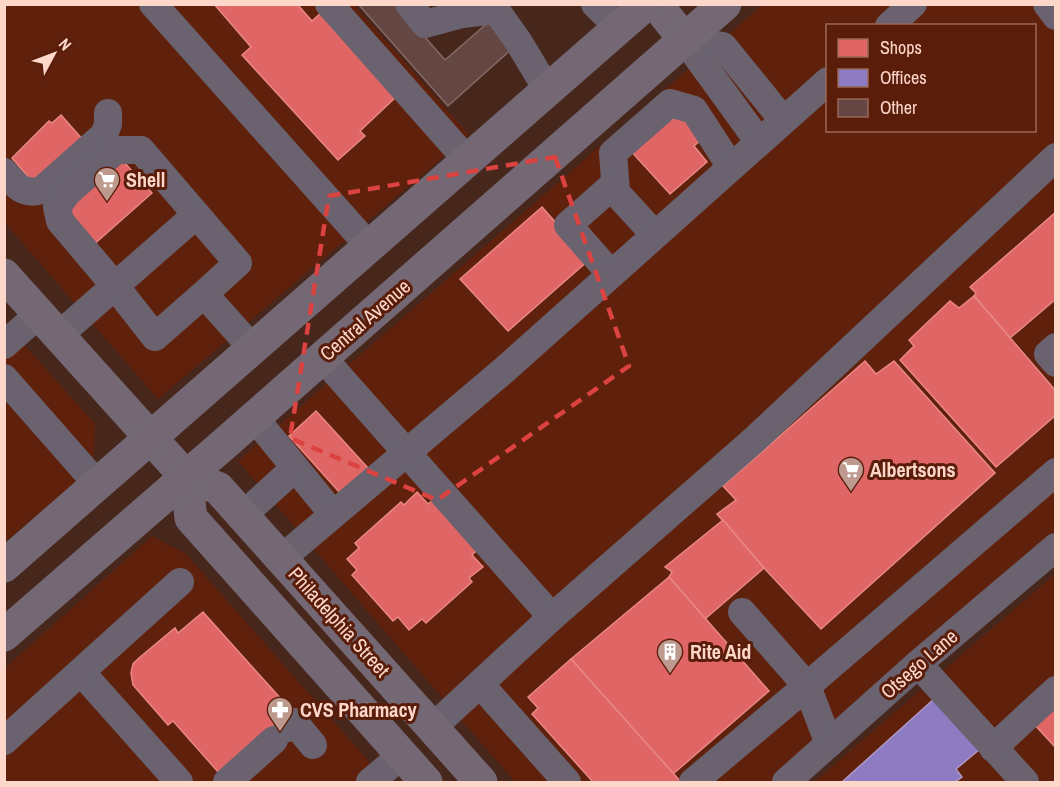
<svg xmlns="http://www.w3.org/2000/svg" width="1060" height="787" font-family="'Archivo Narrow',sans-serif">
  <rect width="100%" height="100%" fill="#47261c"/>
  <g fill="#60210c" fill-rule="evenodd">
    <path d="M4,5H354L469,135L158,399L5,223Z"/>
    <path d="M762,5H1055V540L793,782H515L238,461ZM828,26H1034V130H828Z"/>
    <path d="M4,322L95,424L93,467L5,542Z"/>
    <path d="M152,536L186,554L387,782H5L4,669Z"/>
    <path d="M1055,574V782H814Z"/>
  </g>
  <g fill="#e06666" stroke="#e98884" stroke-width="1.5">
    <path d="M214,4H297L312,21L323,11L397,96L360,131L365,136L338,160L242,55L251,47Z"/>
    <path d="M680,114L702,139L694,146L707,162L670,194L628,148Z"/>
    <path d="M61,115L84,141L35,185L12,158L49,121L52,123Z"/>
    <path d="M123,161L152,193L91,247L62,214Z"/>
    <path d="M542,207L589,260L508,331L460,279Z"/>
    <path d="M1056,212V299L1010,338L974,296L976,293L970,287Z"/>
    <path d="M974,296L1056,391V415L996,467L900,360L914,346L909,340L950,301L959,308Z"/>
    <path d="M865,361L876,374L894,361L995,473L821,629L764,568L717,514L736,500L723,486Z"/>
    <path d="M316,411L368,468L340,493L289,436Z"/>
    <path d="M417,492L428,504L433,500L477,550L472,555L483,567L469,578L472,582L426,623L422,619L409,630L398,617L393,621L352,575L357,570L347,559L359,548L355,543L401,502L404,505Z"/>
    <path d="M723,520L764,568L705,619L669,577L672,572L665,567Z"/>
    <path d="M669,577L769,691L673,774L571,659Z"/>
    <path d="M203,612L291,710L219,773L173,721L168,725L133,685L131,673L133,664L139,658L175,628L178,633Z"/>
    <path d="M571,659L681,782H593L532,714L538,708L528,697Z"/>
    <path d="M1056,706V748L1034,724Z"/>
  </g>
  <path fill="#8e7cc3" stroke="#b097c5" stroke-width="1.5" d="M935,698L980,749L956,769L962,777L955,782H842Z"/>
  <path fill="#644743" stroke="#876a65" stroke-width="1.5" d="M358,4H396L445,60L492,19L515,46L448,106Z"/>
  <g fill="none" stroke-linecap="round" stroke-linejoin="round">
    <g stroke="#6a626f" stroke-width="28">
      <path d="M153,4L370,247"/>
      <path d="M329,4L468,161"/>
      <path d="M409,4L425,24L462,14L496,10L518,41L548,91"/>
      <path d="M595,4L619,28"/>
      <path d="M1047,4L1056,16"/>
      <path d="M889,26L913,4"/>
      <path d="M685,40L723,46L783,120"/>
      <path d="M685,40L759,142"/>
      <path d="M4,172C16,185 23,196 42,190L104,135L108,124V113"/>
      <path d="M616,192L613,153L670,103L694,110L731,167"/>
      <path d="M611,274L568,225L611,187L655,235"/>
      <path d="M204,294L155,337L115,286L60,221L57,207L67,193L116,150H141L238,263L204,294L253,349"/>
      <path d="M59,335L196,215"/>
      <path d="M4,345L39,314"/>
      <path d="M1056,347L1048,354L1056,363"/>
      <path d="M322,357L552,617"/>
      <path d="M4,378L98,485"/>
      <path d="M254,417L333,514"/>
      <path d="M243,515L295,468"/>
      <path d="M282,558L503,371L828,81"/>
      <path d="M918,664L1025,782"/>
      <path d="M81,672L179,782"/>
      <path d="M480,684L567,782"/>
      <path d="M287,728L294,722L313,745"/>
      <path d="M432,728L552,617L754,440L1056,157"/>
      <path d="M4,741L180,582"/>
      <path d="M829,744L807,686L1056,472"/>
      <path d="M993,748L1056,690"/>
      <path d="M227,782L274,740"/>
      <path d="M370,782L402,755"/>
      <path d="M693,782L807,686L742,612"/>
      <path d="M786,782L918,664L1056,547"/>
    </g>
    <g stroke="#736873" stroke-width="33">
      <path d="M656,4L685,40"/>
      <path d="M4,275L186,477L218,488L481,782"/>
      <path d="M186,477L191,518L426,782"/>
      <path d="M4,566L646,4"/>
      <path d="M4,635L223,445L725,4"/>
    </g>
  </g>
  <path fill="none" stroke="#dc4240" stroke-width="4.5" stroke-dasharray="12 8" stroke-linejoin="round" d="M555,157L629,366L437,500L290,438L329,196Z"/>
  <defs>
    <symbol id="supermarket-pin" viewBox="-11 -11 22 30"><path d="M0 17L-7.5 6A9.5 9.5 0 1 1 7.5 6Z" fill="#be998e" stroke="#591d0a"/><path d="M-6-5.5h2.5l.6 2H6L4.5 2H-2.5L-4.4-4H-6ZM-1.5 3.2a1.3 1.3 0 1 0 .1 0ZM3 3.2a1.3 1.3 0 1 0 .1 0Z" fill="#fff"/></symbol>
    <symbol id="building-pin" viewBox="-11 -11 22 30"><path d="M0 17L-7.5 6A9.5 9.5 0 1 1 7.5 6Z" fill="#be998e" stroke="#591d0a"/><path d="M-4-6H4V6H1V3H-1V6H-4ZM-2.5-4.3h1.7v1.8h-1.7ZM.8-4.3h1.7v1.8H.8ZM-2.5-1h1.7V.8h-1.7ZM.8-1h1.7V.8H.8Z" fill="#fff"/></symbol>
    <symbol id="pharmacy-pin" viewBox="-11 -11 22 30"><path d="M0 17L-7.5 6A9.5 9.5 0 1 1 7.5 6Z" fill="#be998e" stroke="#591d0a"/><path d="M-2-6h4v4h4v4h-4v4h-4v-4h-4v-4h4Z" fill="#fff"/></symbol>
  </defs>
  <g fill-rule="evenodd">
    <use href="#supermarket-pin" x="92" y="165" width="30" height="40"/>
    <use href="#supermarket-pin" x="836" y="455" width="30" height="40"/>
    <use href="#building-pin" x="655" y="637" width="30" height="40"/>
    <use href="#pharmacy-pin" x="265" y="695" width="30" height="40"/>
  </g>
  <g text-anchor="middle" stroke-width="6" stroke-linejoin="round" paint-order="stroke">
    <g font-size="20" font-weight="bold" fill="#fed7cb" stroke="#591d0a" text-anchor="start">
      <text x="126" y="187">Shell</text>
      <text x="870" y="477">Albertsons</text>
      <text x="690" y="659">Rite Aid</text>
      <text x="300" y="717">CVS Pharmacy</text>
    </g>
    <g font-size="20" fill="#fed7cb" stroke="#591d0a">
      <text transform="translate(365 320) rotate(-41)" y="7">Central Avenue</text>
      <text transform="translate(339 622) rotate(48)" y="7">Philadelphia Street</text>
      <text transform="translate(919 664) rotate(-41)" y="7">Otsego Lane</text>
    </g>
  </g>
  <rect width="1060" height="787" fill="none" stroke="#fed7cb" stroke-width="12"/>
  <rect x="826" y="24" width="210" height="108" fill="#591d0a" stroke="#9b6757" stroke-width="1.5"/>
  <rect x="838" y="39" width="30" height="18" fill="#e06666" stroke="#9b6757" stroke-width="1.5"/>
  <text x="880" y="54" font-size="18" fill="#fed7cb">Shops</text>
  <rect x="838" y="69" width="30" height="18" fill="#8e7cc3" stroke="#9b6757" stroke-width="1.5"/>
  <text x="880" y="84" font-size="18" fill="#fed7cb">Offices</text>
  <rect x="838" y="99" width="30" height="18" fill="#644743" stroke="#9b6757" stroke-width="1.5"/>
  <text x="880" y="114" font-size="18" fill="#fed7cb">Other</text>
  <g transform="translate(54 54) rotate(49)" stroke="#591d0a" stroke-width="4.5" paint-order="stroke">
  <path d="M0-4.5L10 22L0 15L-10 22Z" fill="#fed7cb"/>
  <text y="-9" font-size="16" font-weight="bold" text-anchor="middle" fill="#fed7cb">N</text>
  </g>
</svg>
